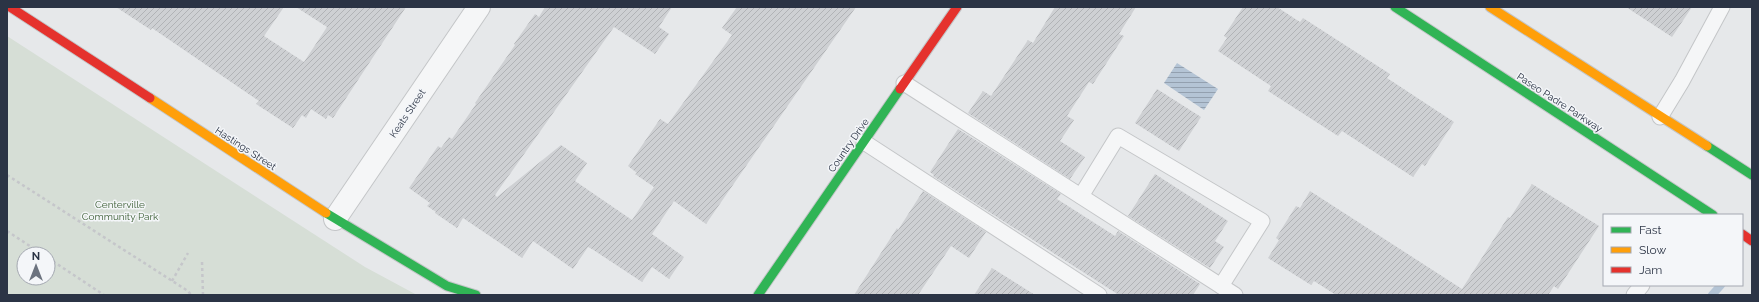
<svg xmlns="http://www.w3.org/2000/svg" width="1759" height="302" font-family="Raleway,sans-serif">
  <defs>
    <pattern id="water-rules" width="6" height="5" patternUnits="userSpaceOnUse"><rect width="6" height="5" fill="#b4c4d5"/><path d="M0 2.5h6" fill="none" stroke="#93a0af"/></pattern>
    <pattern id="building-hatch" width="6" height="6" patternUnits="userSpaceOnUse"><rect width="6" height="6" fill="#ced0d3"/><path d="M-1 1l2-2M0 6l6-6M5 7l2-2" fill="none" stroke="#b1b3b6"/></pattern>
  </defs>
  <rect width="100%" height="100%" fill="#e6e8ea"/>
  <path fill="#d6ded6" fill-rule="evenodd" d="M7,36L365,267L417,295H7ZM24,254H48V278H24Z"/>
  <path fill="url(#water-rules)" d="M1177,63L1218,89L1204,110L1164,83Z"/>
  <g fill="none" stroke-linecap="round" stroke-linejoin="round">
    <path stroke="#b4c4d5" stroke-width="8" d="M1712,295L1721,285"/>
  </g>
  <g fill="url(#building-hatch)">
    <path d="M116,7H284L264,36L304,62L327,27L296,7H406L333,118L328,115L326,119L311,109L306,118L302,115L293,128L256,104L259,101L152,28L151,30Z"/>
    <path d="M545,7H672L659,27L669,34L655,54L614,27L495,195L497,197L561,145L587,163L575,181L632,220L654,187L635,174L637,173L628,166L660,119L668,124L732,35L722,28L737,7H856L706,224L674,201L652,234L684,257L669,279L652,267L642,282L592,249L588,247L573,269L533,241L522,258L463,218L457,228L435,213L436,212L427,206L430,203L409,188L438,146L441,148L449,137L452,139L476,104L475,103L515,45L514,44L535,14L539,17Z"/>
    <path d="M1055,7H1136L1119,34L1124,36L1093,84L1089,82L1067,116L1074,120L1060,141L1085,157L1070,179L968,113L983,91L991,96L1028,40L1033,43Z"/>
    <path d="M1243,7H1277L1300,22L1303,18L1390,74L1387,78L1454,122L1425,166L1422,164L1413,177L1342,131L1338,136L1268,91L1271,86L1218,51L1227,38L1224,36Z"/>
    <path d="M1626,7H1692L1672,37Z"/>
    <path d="M1157,89L1201,117L1179,151L1135,123Z"/>
    <path d="M958,129L1061,194L1057,199L1115,236L1118,231L1200,284L1193,295H1119L933,176L934,175L930,172Z"/>
    <path d="M1155,174L1228,221L1215,241L1224,247L1210,268L1128,216Z"/>
    <path d="M1532,184L1599,226L1558,289L1554,286L1548,295H1336L1314,281L1311,285L1268,258L1279,240L1276,238L1296,206L1300,208L1310,191L1462,289L1508,217L1510,218Z"/>
    <path d="M923,191L986,232L969,258L951,246L918,295H854L897,228L898,230Z"/>
    <path d="M992,268L1035,295H974Z"/>
  </g>
  <g fill="none" stroke-linecap="round" stroke-linejoin="round">
    <defs>
      <g id="lane">
        <path d="M904,83L1235,295"/>
        <path d="M1660,117L1682,81L1722,7"/>
        <path d="M864,142L1099,295"/>
        <path d="M1081,196L1118,136L1262,221L1221,286"/>
        <path d="M1634,295L1642,285"/>
      </g>
      <path id="street" d="M335,219L479,7"/>
      <g id="fast">
        <path d="M1395,7L1713,215"/>
        <path d="M1707,146L1752,175"/>
        <path d="M326,213L447,286L476,295"/>
        <path d="M758,295L900,89"/>
      </g>
      <g id="slow">
        <path d="M1490,7L1707,146"/>
        <path d="M150,98L326,213"/>
      </g>
      <g id="jam">
        <path d="M10,7L150,98"/>
        <path d="M900,89L957,7"/>
        <path d="M1742,234L1752,241"/>
      </g>
    </defs>
    <use href="#lane" stroke="#c4c6c8" stroke-width="17"/>
    <use href="#street" stroke="#c4c6c8" stroke-width="24"/>
    <use href="#fast" stroke="#c4c6c8" stroke-width="11"/>
    <use href="#slow" stroke="#c4c6c8" stroke-width="11"/>
    <use href="#jam" stroke="#c4c6c8" stroke-width="11"/>
    <g stroke="#c5c6ca" stroke-width="2.5" stroke-dasharray="3 3" stroke-linecap="butt">
      <path d="M7,175L188,291L191,295"/>
      <path d="M7,231L42,254"/>
      <path d="M48,258L104,295"/>
      <path d="M202,262L203,295"/>
      <path d="M172,281L188,253"/>
    </g>
    <use href="#lane" stroke="#f5f6f7" stroke-width="15"/>
    <use href="#street" stroke="#f5f6f7" stroke-width="22"/>
    <use href="#fast" stroke="#30b455" stroke-width="9"/>
    <use href="#slow" stroke="#ff9f0a" stroke-width="9"/>
    <use href="#jam" stroke="#e5322d" stroke-width="9"/>
  </g>
  <g text-anchor="middle" stroke-width="3" stroke-linejoin="round" paint-order="stroke">
    <g font-size="10" fill="#2b3445" stroke="#f4f6f9">
      <text transform="translate(1560 102) rotate(33)" y="4">Paseo Padre Parkway</text>
      <text transform="translate(407 113) rotate(-56)" y="4">Keats Street</text>
      <text transform="translate(848 145) rotate(-55)" y="4">Country Drive</text>
      <text transform="translate(246 148) rotate(33)" y="4">Hastings Street</text>
    </g>
    <g font-size="10" fill="#3f6138" stroke="#f4f6f9">
      <text x="120" y="208">Centerville<tspan x="120" dy="12">Community Park</tspan></text>
    </g>
  </g>
  <rect width="1759" height="302" fill="none" stroke="#2b3445" stroke-width="16"/>
  <rect x="1603" y="214" width="140" height="72" fill="#f4f6f9" stroke="#a4a8b1"/>
  <rect x="1611" y="227" width="20" height="6" fill="#30b455" stroke="#a4a8b1"/>
  <text x="1639" y="234" font-size="12" fill="#2b3445">Fast</text>
  <rect x="1611" y="247" width="20" height="6" fill="#ff9f0a" stroke="#a4a8b1"/>
  <text x="1639" y="254" font-size="12" fill="#2b3445">Slow</text>
  <rect x="1611" y="267" width="20" height="6" fill="#e5322d" stroke="#a4a8b1"/>
  <text x="1639" y="274" font-size="12" fill="#2b3445">Jam</text>
  <g transform="translate(36 266)"><circle r="19" fill="#f4f6f9" stroke="#a4a8b1"/>
  <path d="M0-3L7 15L0 10L-7 15Z" fill="#6c737f"/>
  <text y="-6" font-size="11" font-weight="bold" text-anchor="middle" fill="#2b3445">N</text>
  </g>
</svg>
